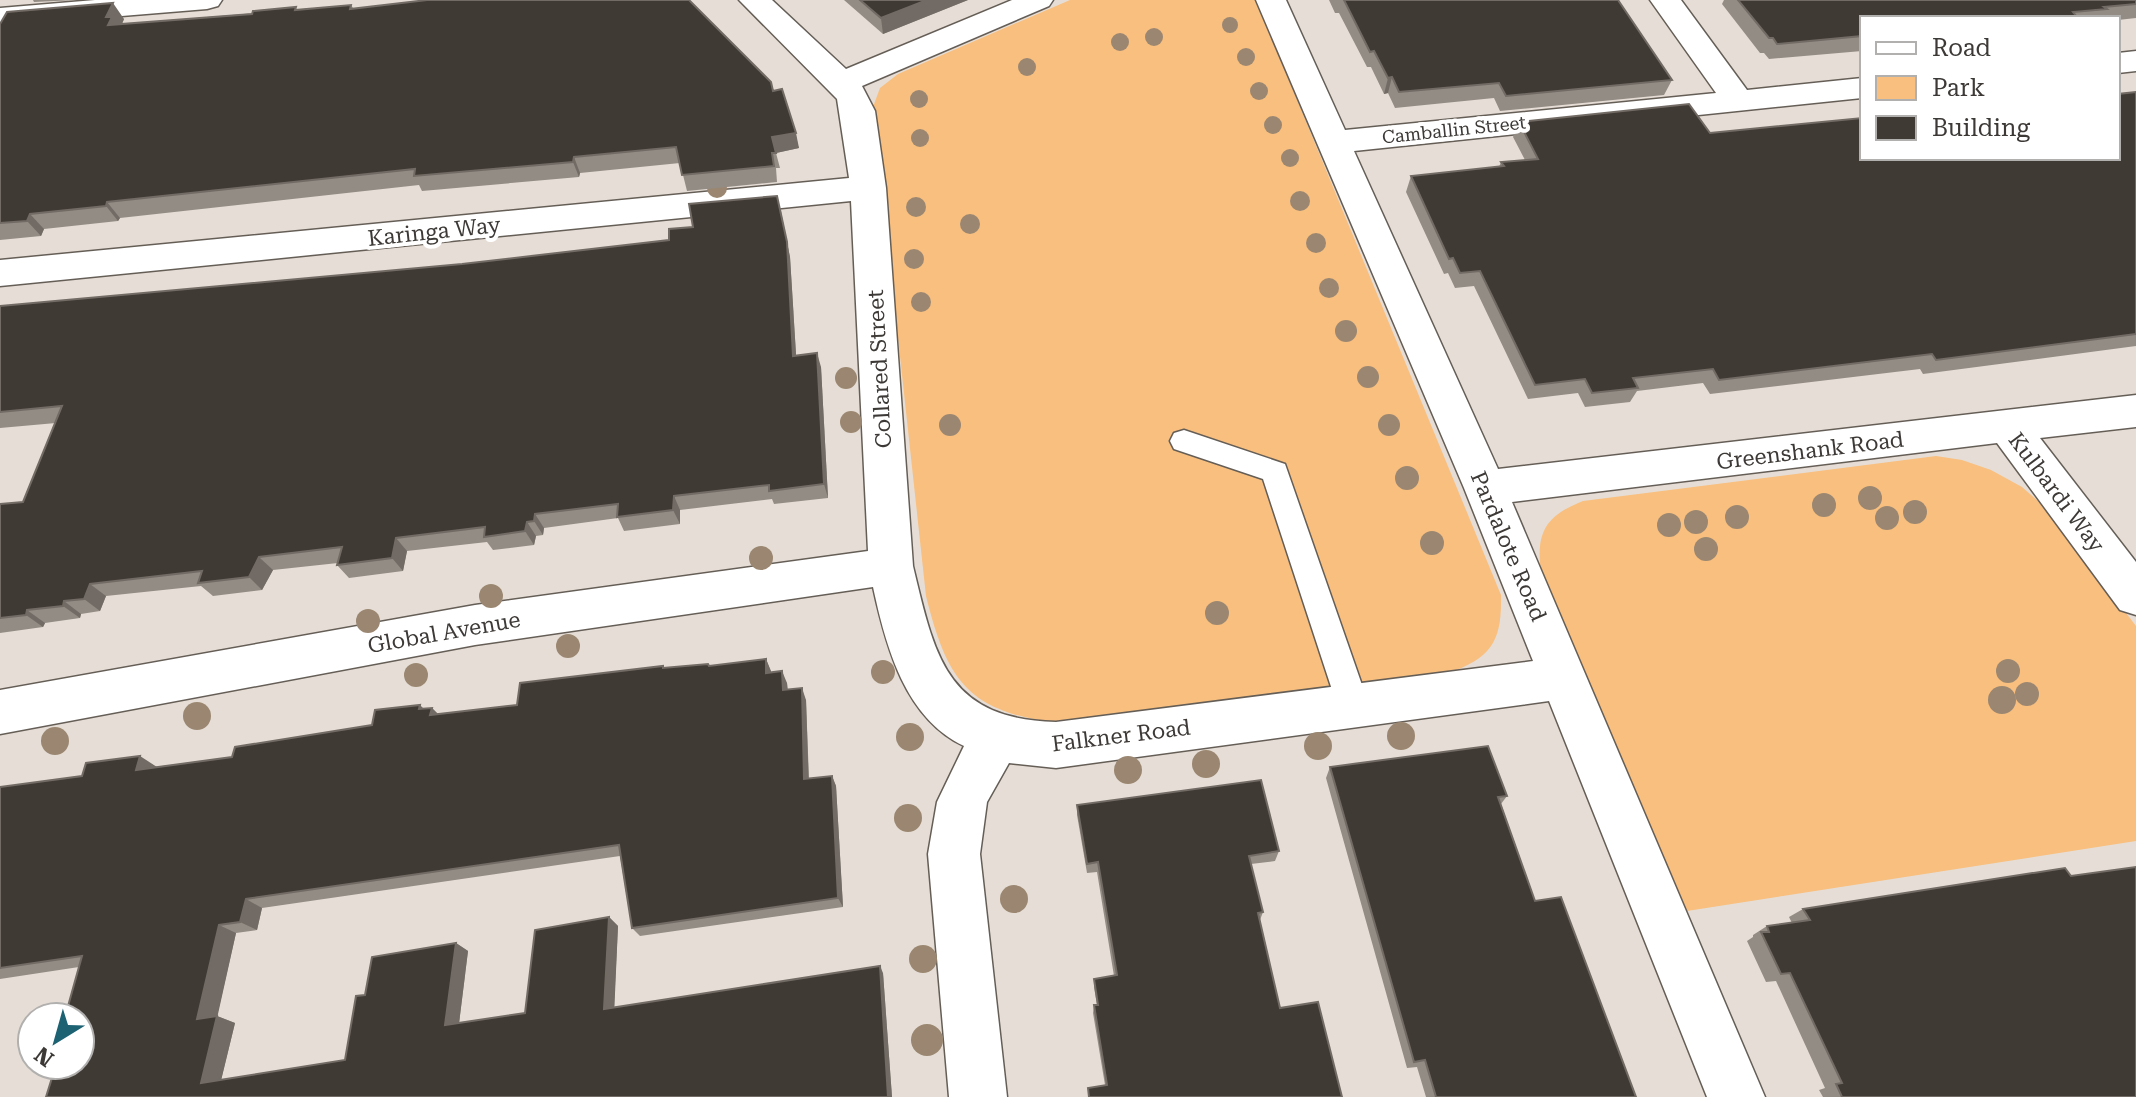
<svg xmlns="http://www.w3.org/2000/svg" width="2136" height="1097" font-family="'Roboto Serif',serif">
  <rect width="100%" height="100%" fill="#e6ded6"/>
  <g fill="#f8bf7f">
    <path d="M1070,0H1256L1501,595C1502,641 1492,658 1448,673L1059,723C967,712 947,680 926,596L873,107L880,88L898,74Z"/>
    <path d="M1936,456L1962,460L1991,470L2022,487L2047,509L2136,626V841L1687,911L1542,578C1535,536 1542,517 1583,501Z"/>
  </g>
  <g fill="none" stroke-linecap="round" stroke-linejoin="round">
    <defs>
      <path id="service" d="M1184,430L1285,464L1369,705L1365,715L1353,720L1341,715L1337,705L1263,479L1174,449L1170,441L1174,433Z"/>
      <g id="minor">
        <path d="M95,0H222L218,6L207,9L0,26V8Z"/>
        <path d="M739,0H772L846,69L1012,0H1053L1049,6L862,86L875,111L886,188L913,566C935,658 947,719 1056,722L1533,661L1464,488L1256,0H1286L1345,130L1716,93L1650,0H1681L1747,90L1862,78V98L1354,151L1498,469L2136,395V427L2040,438L2136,562V615L2120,610L1997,443L1512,502L1765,1097H1707L1549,701L1056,768L1009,763L987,802L980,854L1007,1097H949L928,854L937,802L964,746C905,718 886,647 873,587L475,645L0,734V690L475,605L868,551L851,201L0,286V260L849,178L837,99Z"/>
        <path d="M2136,51V71L2118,73V53Z"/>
      </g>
    </defs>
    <use href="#service" stroke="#655e57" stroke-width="3"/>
    <use href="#minor" stroke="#655e57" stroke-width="3"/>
    <use href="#service" fill="#fff" fill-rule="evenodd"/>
    <use href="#minor" fill="#fff" fill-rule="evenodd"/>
  </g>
  <g fill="#9b8771">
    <circle cx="1230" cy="25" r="8"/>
    <circle cx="1154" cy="37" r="9"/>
    <circle cx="1120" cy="42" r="9"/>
    <circle cx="1246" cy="57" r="9"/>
    <circle cx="1027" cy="67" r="9"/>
    <circle cx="1259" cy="91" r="9"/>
    <circle cx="919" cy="99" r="9"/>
    <circle cx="1273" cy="125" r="9"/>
    <circle cx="920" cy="138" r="9"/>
    <circle cx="1290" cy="158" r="9"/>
    <circle cx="717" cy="188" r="10"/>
    <circle cx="1300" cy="201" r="10"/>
    <circle cx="916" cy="207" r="10"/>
    <circle cx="970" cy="224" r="10"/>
    <circle cx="1316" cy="243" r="10"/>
    <circle cx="914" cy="259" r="10"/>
    <circle cx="1329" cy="288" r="10"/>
    <circle cx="921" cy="302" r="10"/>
    <circle cx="1346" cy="331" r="11"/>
    <circle cx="1368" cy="377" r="11"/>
    <circle cx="846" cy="378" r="11"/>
    <circle cx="851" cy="422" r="11"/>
    <circle cx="950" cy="425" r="11"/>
    <circle cx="1389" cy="425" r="11"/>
    <circle cx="1407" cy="478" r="12"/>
    <circle cx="1870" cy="498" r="12"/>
    <circle cx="1824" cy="505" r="12"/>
    <circle cx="1915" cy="512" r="12"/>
    <circle cx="1737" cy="517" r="12"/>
    <circle cx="1887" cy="518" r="12"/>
    <circle cx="1696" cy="522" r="12"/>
    <circle cx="1669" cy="525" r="12"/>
    <circle cx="1432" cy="543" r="12"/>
    <circle cx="1706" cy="549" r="12"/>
    <circle cx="761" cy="558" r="12"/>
    <circle cx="491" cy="596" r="12"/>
    <circle cx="1217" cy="613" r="12"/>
    <circle cx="368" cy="621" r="12"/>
    <circle cx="568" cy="646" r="12"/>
    <circle cx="2008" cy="671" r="12"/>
    <circle cx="883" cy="672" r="12"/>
    <circle cx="416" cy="675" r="12"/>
    <circle cx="2027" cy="694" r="12"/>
    <circle cx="2002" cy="700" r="14"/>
    <circle cx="197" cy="716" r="14"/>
    <circle cx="1401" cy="736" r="14"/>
    <circle cx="910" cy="737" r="14"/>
    <circle cx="55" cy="741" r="14"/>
    <circle cx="1318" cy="746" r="14"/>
    <circle cx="1206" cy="764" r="14"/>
    <circle cx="1128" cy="770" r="14"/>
    <circle cx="908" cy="818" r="14"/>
    <circle cx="1014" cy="899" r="14"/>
    <circle cx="923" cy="959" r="14"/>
    <circle cx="927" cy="1040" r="16"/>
  </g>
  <g fill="#938c85">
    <path d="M33,0H76L34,2Z"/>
    <path d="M844,0H968L883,34Z"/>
    <path d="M1329,0H1618L1672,80L1664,95L1500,111L1494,98L1395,108L1388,93L1384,94L1371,67H1367L1339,13H1335Z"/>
    <path d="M1724,0H2136V18L2118,20V18H1862V51L1769,59L1764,53H1760L1722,4Z"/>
    <path d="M351,5L353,8L773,91L799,148L776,153L780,168H776L777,182L687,191L680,163L580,173L579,177L422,191L419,185L120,218L118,221L44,229L41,236L0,240V24L124,19L122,24Z"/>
    <path d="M2136,92V346L1923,374L1920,369L1710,394L1703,383L1637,391L1630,402L1585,407L1578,393L1528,399L1474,286L1455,288L1448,273L1444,274L1406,192L1411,176L1499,167L1501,162L1525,160L1513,137L1519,122L1710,133Z"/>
    <path d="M781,211L790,257L796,355L821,367L828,498L774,504L772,499L680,510V524L624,531L618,518L544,528L543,535L536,536L534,545L493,550L487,542L407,551L403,571L349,578L337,565L338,563L273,570L262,590L213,596L201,586L106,596L100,611L81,614L80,618L45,623L43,627L0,633V504L23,502L56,423L0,428V306L462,264L669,240L693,227Z"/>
    <path d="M766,659L771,672L787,683L788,690L806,700L809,779L832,776L836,786L843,907L640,936L632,928L620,856L262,908L257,930L236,933L217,1016L235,1023L221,1080L345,1060L365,995L456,943L468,951L459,1023L525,1013L609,917L618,926L614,1007L883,973L892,1097H46L80,1065L79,967L0,979V787L232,757L372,725L424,709L432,708L438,714L517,705L663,666L665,668L710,666Z"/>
    <path d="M1330,767L1507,796L1501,804L1535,901L1636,1097H1426L1417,1067L1407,1068L1326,778Z"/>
    <path d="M1077,805L1279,851L1275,861L1251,864L1263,912L1260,920L1280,1008L1342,1097H1088V1088L1105,1085L1093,1013L1094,1005H1097L1094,987V979L1114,976L1097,872L1087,873L1077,815Z"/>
    <path d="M1803,909L2136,1097H1823L1819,1090L1825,1088L1776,981L1766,982L1747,941L1753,937V935L1767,926L1792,923L1789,917Z"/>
  </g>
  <g fill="#726b65">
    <path d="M927,0H968L883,34L881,18Z"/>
    <path d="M113,3L124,19L120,28L108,25L106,17Z"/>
    <path d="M1392,77L1388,93L1384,94L1388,78Z"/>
    <path d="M796,133L799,148L776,153L772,137Z"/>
    <path d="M574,157L580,173L579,177L573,162Z"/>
    <path d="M777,196L790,257L797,370L793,356Z"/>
    <path d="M107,202L120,218L118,221L106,206Z"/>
    <path d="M30,214L44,229L41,236L27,221Z"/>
    <path d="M817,353L821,367L828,498L824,484Z"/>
    <path d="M674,496L680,510V524L673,510Z"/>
    <path d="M535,514L544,528L543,535L534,521Z"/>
    <path d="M527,522L536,536L534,545L525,531Z"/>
    <path d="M396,538L407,551L403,571L392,558Z"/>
    <path d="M259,557L273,570L262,590L249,577Z"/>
    <path d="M90,584L106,596L100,611L84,599Z"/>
    <path d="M64,601L81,614L80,618L63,606Z"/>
    <path d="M27,610L45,623L43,627L26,615Z"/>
    <path d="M766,659L771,671V685L766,673Z"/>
    <path d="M782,671L787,683L788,702L783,690Z"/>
    <path d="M802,688L806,700L809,790L804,779Z"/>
    <path d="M420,705L430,715L432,708L443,719L442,727L419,709Z"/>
    <path d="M140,756L157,767L136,770Z"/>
    <path d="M832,776L836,786L843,907L838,898Z"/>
    <path d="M246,899L262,908L257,930L240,922Z"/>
    <path d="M609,917L618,926L614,1016L604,1009Z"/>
    <path d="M219,925L236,933L216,1023L217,1016L235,1023L219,1089L201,1083L197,1019Z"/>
    <path d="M456,943L468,951L458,1032L445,1025Z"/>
    <path d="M880,966L883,973L892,1097H888Z"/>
  </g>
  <g fill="#403a34" stroke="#726b65" stroke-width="2">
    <path d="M427,0H689L771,82L773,91L782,89L796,133L772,137L776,153H772L774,166L682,175L676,147L574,157L573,162L414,176L415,169L107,202L106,206L30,214L27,221L0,223V24L7,12L113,3L106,17H112L108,25L252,14L253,11L296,7L295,10L351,5L350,9Z"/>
    <path d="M860,0H927L881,18Z"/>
    <path d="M1344,0H1618L1672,80L1506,96L1499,83L1399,92L1392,77L1388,78L1374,51L1370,52Z"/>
    <path d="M1738,0H2136V4L2104,7L2107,9L2073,12L2077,17L2072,18H1862V36L1777,44L1773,38H1769Z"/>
    <path d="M2136,92V334L1936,360L1932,354L1719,380L1713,369L1633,378L1638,388L1592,393L1585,379L1535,385L1480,271L1460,273L1453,258L1449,259L1411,176L1504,166L1501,162L1538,159L1519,122L1689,104L1710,133L1862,118V158H2118V94Z"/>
    <path d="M777,196L787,242L793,356L817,353L824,484L769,491V485L674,496L673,510L617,517L618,504L535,514L534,521L527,522L525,531L484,537L485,527L396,538L392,558L337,565L342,547L259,557L249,577L198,583L202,571L90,584L84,599L64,601L63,606L27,610L26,615L0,618V504L23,502L62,406L0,412V306L462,264L669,240V229L693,227L689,204Z"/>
    <path d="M766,659V673L782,671L783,690L802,688L804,779L832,776L838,898L632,928L619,845L246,899L240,922L219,925L197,1019L217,1016L201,1083L345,1060L356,996L365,995L372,957L456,943L445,1025L525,1013L535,930L609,917L604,1009L880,966L888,1097H46L56,1065H80V1017H65L82,956L0,968V787L82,776L86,763L140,756L136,770L232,757L235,747L372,725L375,710L420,705L419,709L432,708L430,715L517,705L520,683L663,666V668L708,664L709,666Z"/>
    <path d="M1488,746L1507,796L1498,797L1535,901L1561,897L1636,1097H1436L1425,1060L1414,1062L1330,767Z"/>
    <path d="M1261,780L1279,851L1249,856L1263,912L1258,913L1280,1008L1318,1002L1342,1097H1089L1088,1088L1107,1085L1094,1005H1098L1094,979L1117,975L1098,862L1087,864L1077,805Z"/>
    <path d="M2136,867V1097H1842L1836,1084L1842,1083L1790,973L1781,974L1761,932H1769L1767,926L1810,920L1803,909L2065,868L2071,876Z"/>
  </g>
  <g text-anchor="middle" stroke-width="8" stroke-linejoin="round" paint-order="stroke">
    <g font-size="18" fill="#3c3936" stroke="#fff">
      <text transform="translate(1454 130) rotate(-6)" y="6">Camballin Street</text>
    </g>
    <g font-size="22" fill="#3c3936" stroke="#fff">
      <text transform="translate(434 231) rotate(-6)" y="8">Karinga Way</text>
      <text transform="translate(879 369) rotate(-93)" y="8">Collared Street</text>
      <text transform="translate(1810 450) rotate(-7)" y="8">Greenshank Road</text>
      <text transform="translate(2057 492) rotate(53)" y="8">Kulbardi Way</text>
      <text transform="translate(1509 546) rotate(67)" y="8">Pardalote Road</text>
      <text transform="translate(444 632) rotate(-10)" y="8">Global Avenue</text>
      <text transform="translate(1121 735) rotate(-7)" y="8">Falkner Road</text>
    </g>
  </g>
  <rect x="1860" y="16" width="260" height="144" fill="#ffffff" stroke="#b1b0af" stroke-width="2"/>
  <rect x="1876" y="42" width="40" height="12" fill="#ffffff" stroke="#b1b0af" stroke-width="2"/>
  <text x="1932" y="56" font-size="24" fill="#3c3936">Road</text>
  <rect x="1876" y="76" width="40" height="24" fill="#f8bf7f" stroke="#b1b0af" stroke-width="2"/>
  <text x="1932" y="96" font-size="24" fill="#3c3936">Park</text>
  <rect x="1876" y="116" width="40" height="24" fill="#403a34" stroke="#b1b0af" stroke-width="2"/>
  <text x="1932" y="136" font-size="24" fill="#3c3936">Building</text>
  <g transform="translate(56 1041) rotate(217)"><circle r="38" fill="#ffffff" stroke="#b1b0af" stroke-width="2"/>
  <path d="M0-6L14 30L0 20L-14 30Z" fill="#1d6273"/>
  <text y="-12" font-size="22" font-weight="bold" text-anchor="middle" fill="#3c3936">N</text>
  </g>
</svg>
